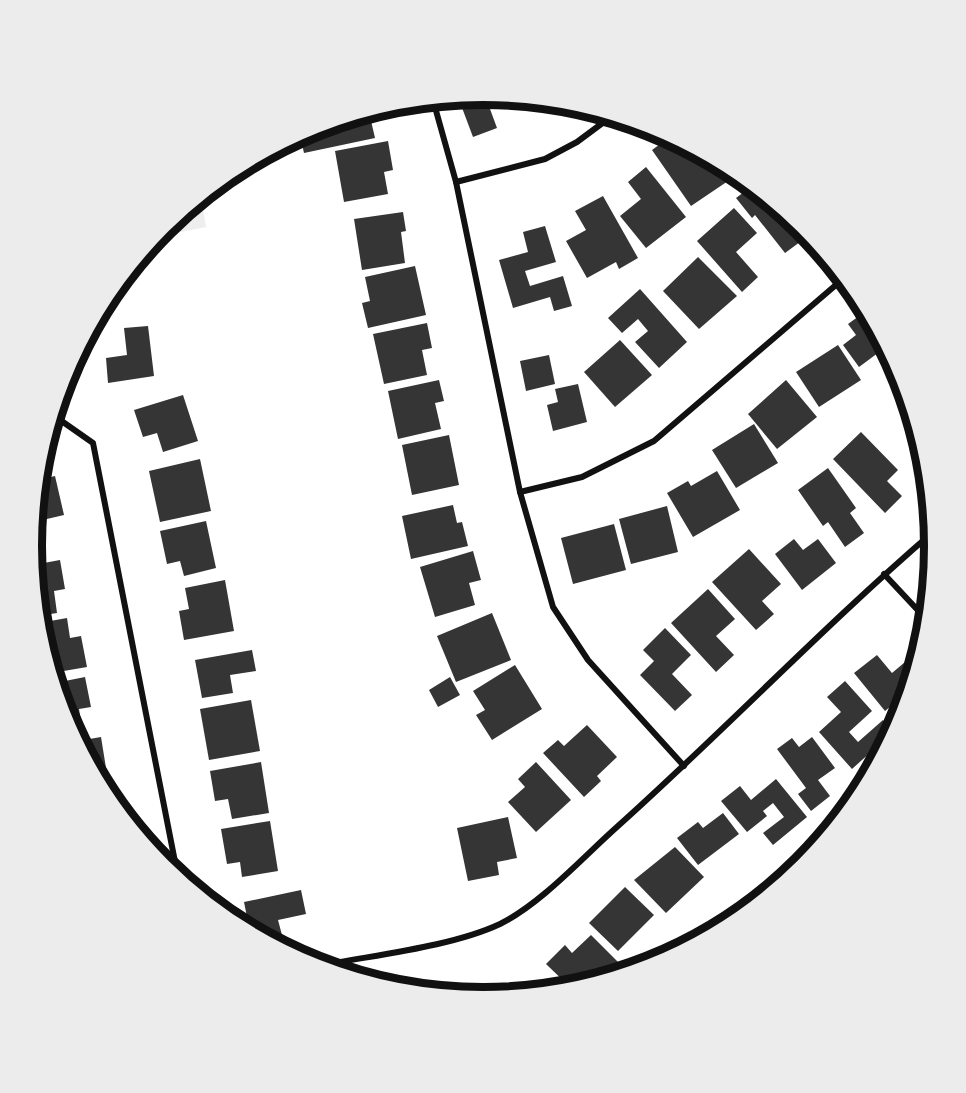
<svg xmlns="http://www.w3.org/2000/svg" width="966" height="1093" font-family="Merriweather,serif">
  <rect width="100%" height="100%" fill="#fff"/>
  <path fill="#eee" d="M201,197L206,227L156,237Z"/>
  <g fill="#353535">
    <path d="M483,95L520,99L490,109L497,128L473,137L458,97Z"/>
    <path d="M369,112L375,138L304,153L300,135Z"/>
    <path d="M667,139L678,154L688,147L720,164L731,179L691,206L652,150Z"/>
    <path d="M388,141L393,170L384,172L388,194L344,202L335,151Z"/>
    <path d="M646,167L686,217L646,248L620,216L641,199L628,182Z"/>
    <path d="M752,186L793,220L791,222L804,239L785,253L755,215L752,218L736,198Z"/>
    <path d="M603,196L638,258L619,269L616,262L587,278L566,241L586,230L575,211Z"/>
    <path d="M734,208L757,233L736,252L758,277L742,292L697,241Z"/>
    <path d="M403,212L406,231L401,232L405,263L362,270L354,219Z"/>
    <path d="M545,226L556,262L525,271L530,286L563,276L572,306L554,311L550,297L513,308L499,260L528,252L523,232Z"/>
    <path d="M698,257L737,296L699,329L663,291Z"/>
    <path d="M415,266L426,315L368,328L362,303L370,301L365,277Z"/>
    <path d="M640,289L687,342L659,368L635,342L648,331L638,319L622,333L608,318Z"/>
    <path d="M866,311L886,347L859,367L843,345L856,335L848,324Z"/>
    <path d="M427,323L432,348L422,350L427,375L384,384L373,334Z"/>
    <path d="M148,326L154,376L108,383L106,358L127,355L124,328Z"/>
    <path d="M620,340L652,375L615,407L584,372Z"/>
    <path d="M838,345L861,380L819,407L796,372Z"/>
    <path d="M549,355L555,384L526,391L520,361Z"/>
    <path d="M439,380L444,401L435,403L441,429L398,439L388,391Z"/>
    <path d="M786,380L817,417L777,449L748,414Z"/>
    <path d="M578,384L587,422L553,431L547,405L558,402L555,389Z"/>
    <path d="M183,395L198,441L163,452L157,433L143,437L134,410Z"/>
    <path d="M754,424L778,463L736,488L712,450Z"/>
    <path d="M861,432L898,470L887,481L902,496L885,513L833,459Z"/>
    <path d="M449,435L459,485L412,495L402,445Z"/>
    <path d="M923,448L926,459L927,472L915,454Z"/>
    <path d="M200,459L211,511L160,522L149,471Z"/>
    <path d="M828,468L856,508L850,513L864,533L845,547L828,522L823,526L798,490Z"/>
    <path d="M717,471L740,510L693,537L667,493L688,481L691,486Z"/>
    <path d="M55,476L64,515L34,522L38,480Z"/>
    <path d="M453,505L457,523L462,522L468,546L411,559L402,516Z"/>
    <path d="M667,506L678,552L631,564L619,519Z"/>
    <path d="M206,521L216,568L184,576L180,561L167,564L160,531Z"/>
    <path d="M614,524L626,570L573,584L561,538Z"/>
    <path d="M794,539L803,550L818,539L836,563L802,590L775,554Z"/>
    <path d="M749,549L781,584L762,601L774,614L756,630L712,582Z"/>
    <path d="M473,551L481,580L469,583L475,605L435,617L420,567Z"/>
    <path d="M60,560L65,589L54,591L57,613L38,616L33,565Z"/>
    <path d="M225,580L234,631L184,640L179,611L189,609L185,588Z"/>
    <path d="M708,589L735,619L716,636L734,655L716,672L671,623Z"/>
    <path d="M492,613L511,660L456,682L437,636Z"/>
    <path d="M67,618L70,638L81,636L87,667L52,673L39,623Z"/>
    <path d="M665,628L691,655L672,674L692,695L675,711L640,675L654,661L643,650Z"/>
    <path d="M252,650L256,671L230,675L233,693L202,698L195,660Z"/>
    <path d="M877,655L892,673L911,657L917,664L908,692L885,711L854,673Z"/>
    <path d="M515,665L542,709L492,740L476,715L485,710L473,691Z"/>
    <path d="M85,677L91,707L79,709L82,729L72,731L55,683Z"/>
    <path d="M450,677L460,695L438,707L429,690Z"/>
    <path d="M845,681L872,711L849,732L858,742L883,720L893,732L852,769L819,732L841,712L827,697Z"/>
    <path d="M251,700L260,751L209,760L200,709Z"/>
    <path d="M587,725L617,757L597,776L601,781L584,797L543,753L558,740L564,746Z"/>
    <path d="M101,737L106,768L95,770L96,775L78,741Z"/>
    <path d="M812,737L835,768L818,780L830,796L811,811L798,794L806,788L777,749L792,738L799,747Z"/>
    <path d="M261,762L269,813L232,819L228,799L215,801L210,771Z"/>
    <path d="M536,762L571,800L536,832L508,802L525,787L518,779Z"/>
    <path d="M776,779L807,817L773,845L763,833L784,817L773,803L763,811L767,816L747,832L721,801L740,786L751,800Z"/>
    <path d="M723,813L739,834L698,865L677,838L698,822L703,828Z"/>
    <path d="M508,817L517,858L497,862L499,875L468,881L457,828Z"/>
    <path d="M270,821L278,871L242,877L240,862L227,864L221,829Z"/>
    <path d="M675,847L704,877L666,913L634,880Z"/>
    <path d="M625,887L654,915L618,951L589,923Z"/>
    <path d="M301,890L306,914L278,920L282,935L265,939L250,932L244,902Z"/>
    <path d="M591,935L623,967L614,976L572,989L546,964L565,945L572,953Z"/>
    <path d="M519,983L520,990L545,986L546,992L496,997L494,987Z"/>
  </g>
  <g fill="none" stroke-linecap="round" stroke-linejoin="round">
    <g stroke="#111" stroke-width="6">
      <path d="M433,100L456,182L520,492L553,607L588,660L684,766"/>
      <path d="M456,182L545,159L577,142L612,116"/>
      <path d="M53,415L93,443L178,877"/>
      <path d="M520,492L582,477L654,441L844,278"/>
      <path d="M884,574L927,620"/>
      <path d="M319,966C373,955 451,947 500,924C542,903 583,857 618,826C725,730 824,626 933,532"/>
    </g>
  </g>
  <path d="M0 0H966V1093H0ZM42 546a441 441 0 1 1 882 0a441 441 0 1 1-882 0Z" fill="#ececec" fill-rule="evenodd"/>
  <path fill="none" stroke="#111" stroke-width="8" d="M42 546a441 441 0 1 1 882 0a441 441 0 1 1-882 0Z"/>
</svg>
